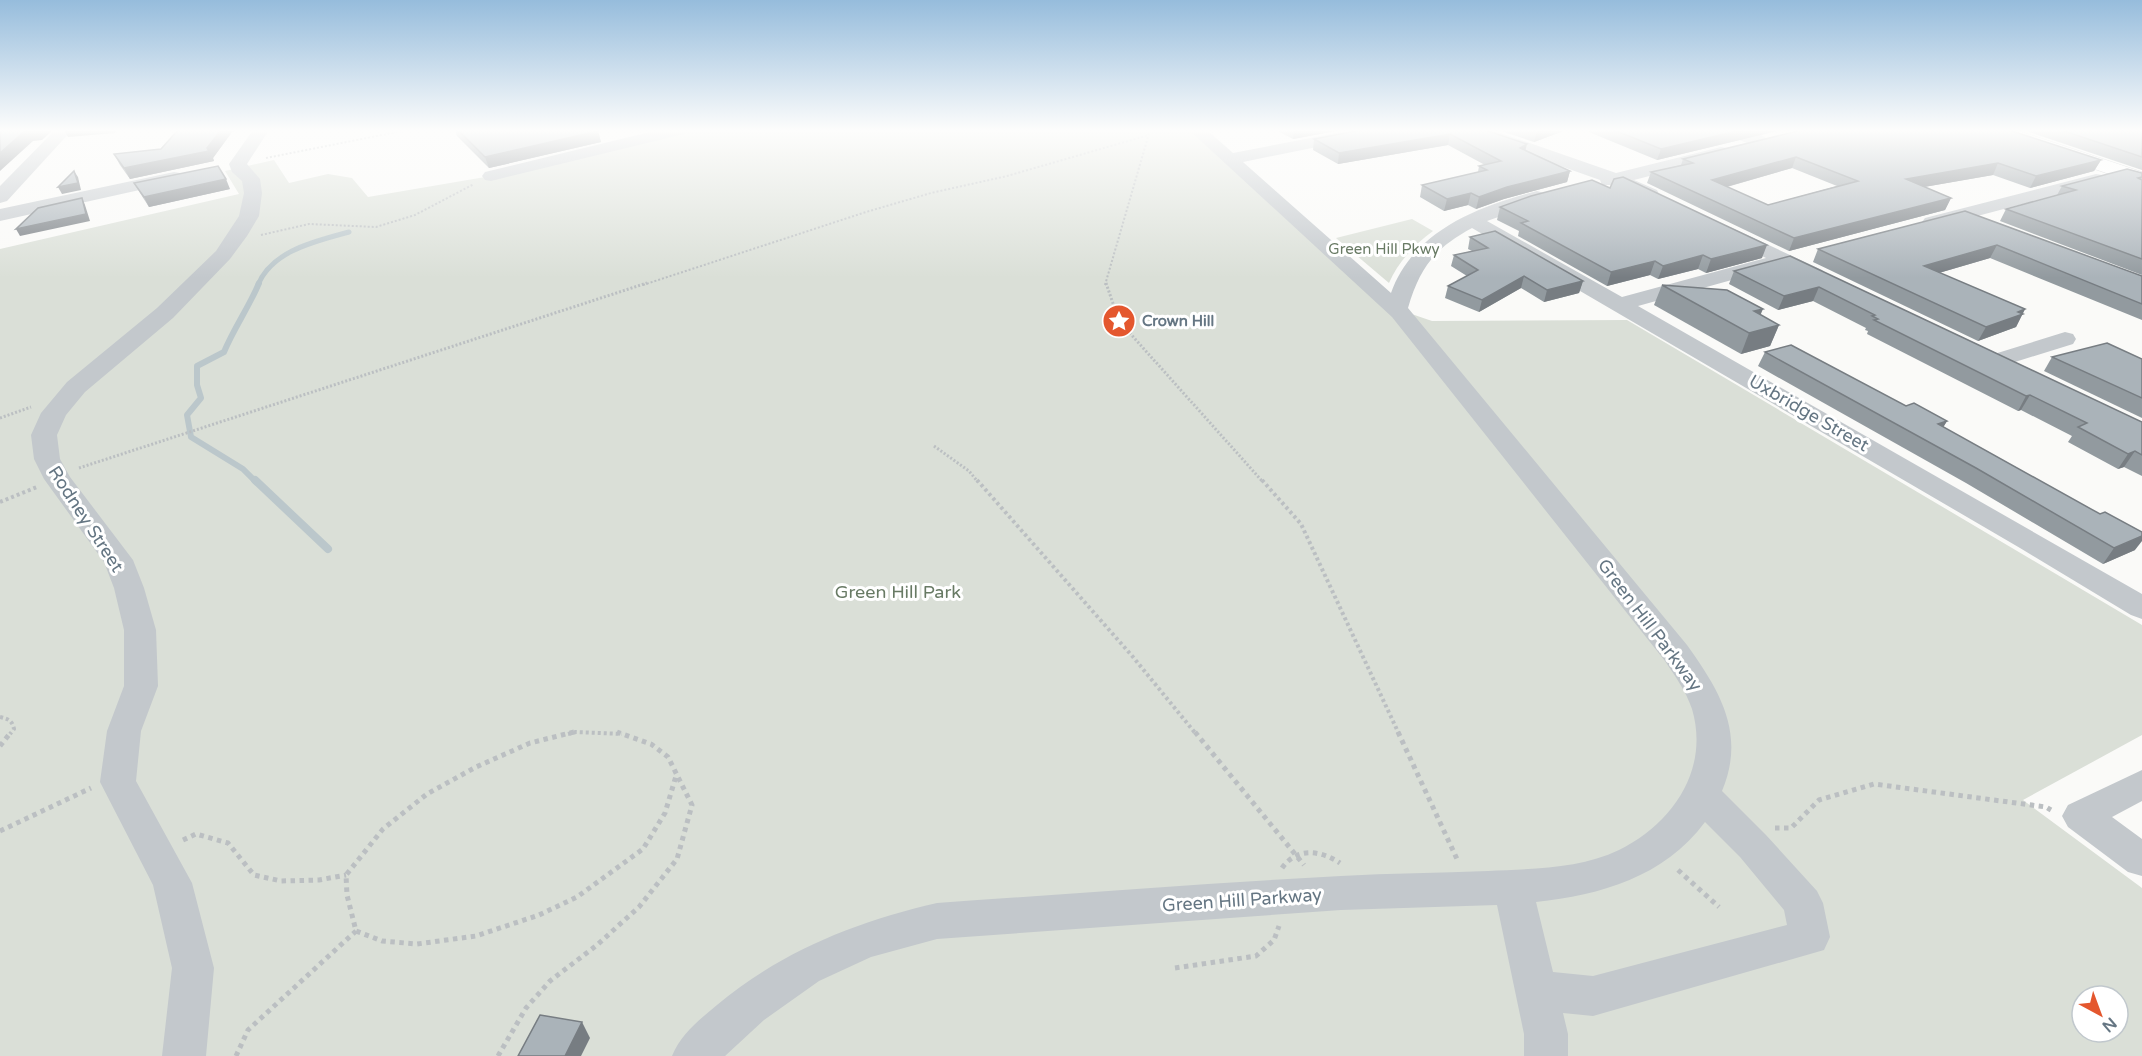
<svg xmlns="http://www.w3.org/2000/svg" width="2142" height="1056" font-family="'Varela Round',sans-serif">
  <rect width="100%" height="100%" fill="#fafaf8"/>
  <g fill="#dadfd7" fill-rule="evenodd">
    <path d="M678,130H1197L1397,309L1432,321L1627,320L2142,625V735L2023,800L2142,888V1056H0V249L239,194L225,171L274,160L289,183L328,174L352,178L368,197L491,176ZM2082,996H2118V1032H2082Z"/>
    <path d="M1412,219L1433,231C1415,244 1398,262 1389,283L1336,238Z"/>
  </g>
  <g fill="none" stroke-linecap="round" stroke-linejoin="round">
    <path stroke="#bbc7cb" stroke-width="5" d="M258,285C272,250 317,241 349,232"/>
    <path stroke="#bbc7cb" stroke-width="6" d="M256,482L243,469L191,437L187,415L201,398L197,385V366L224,352C234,328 249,307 259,283"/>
    <path stroke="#bbc7cb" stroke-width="8" d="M255,480L328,549"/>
    <defs>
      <path id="major" d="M1987,130H2016L2142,172V185L1990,134Z"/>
    </defs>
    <use href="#major" stroke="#b5babe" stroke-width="1"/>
    <g stroke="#bbbfc2" stroke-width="2" stroke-dasharray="2 2" stroke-linecap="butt">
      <path d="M266,158L407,130"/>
      <path d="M261,235L309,224L376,227L415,215L474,184"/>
      <path d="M643,285L866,212L931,193L1007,176L1149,135"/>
      <path d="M1105,285L1150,130"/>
    </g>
    <g stroke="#bbbfc2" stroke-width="3" stroke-dasharray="2 2" stroke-linecap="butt">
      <path d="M1106,283L1119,321L1263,482"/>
      <path d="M0,418L31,407"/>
      <path d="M934,446L969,471L978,482"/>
      <path d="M79,468L647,283"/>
    </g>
    <g stroke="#bbbfc2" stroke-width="4" stroke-dasharray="3 3" stroke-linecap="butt">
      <path d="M977,480L1133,657L1196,734"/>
      <path d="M1262,480L1301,524L1399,734"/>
      <path d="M0,502L37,487"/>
      <path d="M0,717C8,719 12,720 14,729L10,734"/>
      <path d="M568,734L576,732L622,734"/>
    </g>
    <g stroke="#bbbfc2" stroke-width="5" stroke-dasharray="4.5 4.5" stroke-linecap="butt">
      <path d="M574,732L530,743L476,767L427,794L383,829L346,875L347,895L356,931L382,941L417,944L476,936L539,915L577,897L643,849L665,813L676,776"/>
      <path d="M1195,732L1304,865"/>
      <path d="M1398,732L1457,859"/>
      <path d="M0,746L11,732"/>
      <path d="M1775,828H1791L1819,800L1874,784L2046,807L2051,810"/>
      <path d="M0,831L91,788"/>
      <path d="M183,840L196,834L228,843L254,875L281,881L319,880L346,875"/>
      <path d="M1282,868C1297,847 1320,850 1340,863"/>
      <path d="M1678,870L1719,907"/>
      <path d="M1175,968L1256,956L1274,940L1279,926"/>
      <path d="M236,1056L248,1030L356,931"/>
      <path d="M498,1056L526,1008L550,981L597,945L639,907L677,859L692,805L668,757L651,744L617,732"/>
    </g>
    <g fill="#c3c8cc" fill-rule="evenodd">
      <path d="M55,130H72L7,201L0,203V186Z"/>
      <path d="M253,130H269L247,164L260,179L262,193L259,216L247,236L230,259L173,318L85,392L66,415L57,435L60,459L70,477L133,560L144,588L156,630L158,686L141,731L136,781L192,883L214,968L206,1056H162L172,968L153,885L100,782L107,731L124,686V630L114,588L104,562L44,479L34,459L31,435L41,413L67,382L157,308L216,251L239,216L244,193L242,181L232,172L229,164Z"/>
      <path d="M658,130H686L684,134L491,181L485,180L482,176L485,172Z"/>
      <path d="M1189,130H1207L1233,153L1352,130H1384L1382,134L1376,135L1243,162L1391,293C1413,231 1478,206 1537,191L1544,193L1546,197L1544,201L1487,221L1622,297L1766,258L1723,237L1720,233L1723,229L1730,227L1822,270L1825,274L1822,278L1815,280L1808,278L1778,264L1775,268L1638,306L2142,594V619L2131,615L2020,548L1472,228C1435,248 1420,267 1408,308L1687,645C1720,691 1746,734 1722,791L1766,835L1817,891L1823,903L1830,937L1824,950L1593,1016L1563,1013L1568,1034V1056H1524V1034L1497,905L1341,910L937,939L871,957L819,981L764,1020L725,1056H672C681,1034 699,1020 717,1005C782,951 855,922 937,903C1071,894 1206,883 1341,876C1390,873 1439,873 1488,871C1530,869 1580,869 1619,850C1672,824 1710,770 1692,709C1686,691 1675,676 1665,661L1392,317ZM1705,822L1740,857L1784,910L1787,925L1593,976L1553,972L1536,902C1601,895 1664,877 1705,822Z"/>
      <path d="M1468,130H1492L1616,173L1721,147L1727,148L1730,152L1727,156L1634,180L1657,190L1659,194L1657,198L1650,200L1614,185H1602L1600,180L1470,134Z"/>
      <path d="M1724,130C1739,130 1760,129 1770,142L1768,146C1755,149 1739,139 1726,134Z"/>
      <path d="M174,172L180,173L183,177L180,181L0,221V209Z"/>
      <path d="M2096,174L2102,175L2105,179L2102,183L1932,228L1925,226L1922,222L1925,218Z"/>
      <path d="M2065,332L2073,334L2076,339L2073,344L1999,367L1991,365L1987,360L1991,355Z"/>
      <path d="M2142,770V801L2112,817L2142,839V876L2128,872L2068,827L2062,816L2068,805Z"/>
    </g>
    <use href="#major" fill="#fff" fill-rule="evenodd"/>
  </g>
  <g fill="#929a9f" fill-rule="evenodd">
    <path d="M455,130H597L598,131L601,142L489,168L457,136Z"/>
    <path d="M1276,130H1341L1293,139Z"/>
    <path d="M1485,130L1526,150L1570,171L1567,182L1504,199L1476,209L1468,205L1444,211L1420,197L1422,185L1478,172L1479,166L1485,165L1448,145L1338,164L1313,150L1314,139Z"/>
    <path d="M1498,130H1566L1534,142Z"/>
    <path d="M1584,130H1781L1657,160Z"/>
    <path d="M1802,130L2101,160L2094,171L2030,188L1993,175L1924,187L1951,198L1945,210L1789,251L1647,183L1651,172L1681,165L1683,159ZM1792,168L1837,186L1768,205L1727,187Z"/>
    <path d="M2023,130H2142V170Z"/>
    <path d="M232,132L213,158L214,161L130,179L120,165L114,154L161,149Z"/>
    <path d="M2142,173V275L2000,221L2006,209L2057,195L2062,186Z"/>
    <path d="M134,183L230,189L149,207L140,193Z"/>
    <path d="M1500,207L1762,258L1706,273L1698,269L1658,279L1650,275L1607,286L1518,236L1519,231L1497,220Z"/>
    <path d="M1965,211L2142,276V320L1990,258L1939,273L2025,309L2016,327L1978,341L1813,262L1818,249Z"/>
    <path d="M1470,237L1583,281L1579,293L1544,302L1521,288L1479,312L1445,298L1448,286L1467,276L1451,266L1454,255L1472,251L1468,249Z"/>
    <path d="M1790,256L2142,422V476L2124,467L2118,469L2068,442L2072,436L2021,410L2018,411L1867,334L1868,331L1865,330L1866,328L1813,301L1778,310L1729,284L1734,271Z"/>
    <path d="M1662,285L1779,325L1770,346L1741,354L1654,305Z"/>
    <path d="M1765,352L1947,421L1943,427L2135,550L2103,564L1966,483L1758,366Z"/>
    <path d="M2052,357L2142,359V418L2044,371Z"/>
  </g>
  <g fill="#777d82">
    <path d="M26,130H53L42,140L33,141L0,171V153Z"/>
    <path d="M64,130H117L115,133L68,137Z"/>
    <path d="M221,130H242L232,132L213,158L214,161L130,179L124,168Z"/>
    <path d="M1294,130H1341L1293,139Z"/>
    <path d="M1540,130H1566L1534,142L1537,131Z"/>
    <path d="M1741,130H1781L1657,160L1661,149Z"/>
    <path d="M598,131L601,142L489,168L485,157Z"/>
    <path d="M1450,134L1448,145L1338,164L1339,153Z"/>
    <path d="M1527,144L1524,156L1520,148Z"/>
    <path d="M1796,157L1792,168L1708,192L1712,180Z"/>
    <path d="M2101,160L2094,171L2030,188L2036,176Z"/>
    <path d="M1998,163L1993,175L1901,191L1906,179Z"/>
    <path d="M74,171L78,177L81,190L62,194L58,187Z"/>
    <path d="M1570,171L1567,182L1504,199L1476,209L1479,197L1507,187Z"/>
    <path d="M226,179L230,189L149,207L144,197Z"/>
    <path d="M1471,193L1468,205L1444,211L1447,199Z"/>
    <path d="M82,198L85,205L90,221L20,236L16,229Z"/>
    <path d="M1951,198L1945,210L1789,251L1794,238Z"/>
    <path d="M1767,245L1762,258L1706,273L1711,259Z"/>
    <path d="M1997,245L1990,258L1918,279L1924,266Z"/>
    <path d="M1703,255L1698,269L1658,279L1663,266Z"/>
    <path d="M1655,261L1650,275L1607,286L1611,272Z"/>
    <path d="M1524,276L1521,288L1479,312L1482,300Z"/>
    <path d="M1583,281L1579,293L1544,302L1547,290Z"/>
    <path d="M1819,287L1813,301L1778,310L1784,296Z"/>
    <path d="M1763,309L1754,330V311Z"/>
    <path d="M2025,309L2016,327L1978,341L1986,327L2018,312Z"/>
    <path d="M1779,325L1770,346L1741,354L1749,333Z"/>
    <path d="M2030,395L2021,410L2018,411L2026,396Z"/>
    <path d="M1947,421L1938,436V424Z"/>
    <path d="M2135,451L2124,467L2118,469L2128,454Z"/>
    <path d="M2142,536V541L2135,550L2103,564L2114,548Z"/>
    <path d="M582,1022L590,1038L581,1056H565Z"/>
  </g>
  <g fill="#aab3b9" stroke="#777d82" stroke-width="1.5" fill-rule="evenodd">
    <path d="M0,130H26L0,153Z"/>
    <path d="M178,130H221L207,148L209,151L124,168L114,154L161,149Z"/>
    <path d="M458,130H597L598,131L485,157Z"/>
    <path d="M1361,130H1485L1527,144L1520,148L1570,171L1507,187L1479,197L1471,193L1447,199L1422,185L1487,170L1479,166L1501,161L1450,134L1339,153L1314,139Z"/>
    <path d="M1614,130H1741L1661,149Z"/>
    <path d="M1802,130H2009L2101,160L2036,176L1998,163L1906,179L1951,198L1794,238L1651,172L1693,163L1683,159ZM1796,157L1858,181L1768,205L1712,180Z"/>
    <path d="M2061,130H2142V157Z"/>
    <path d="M218,166L226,179L144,197L134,183Z"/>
    <path d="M2127,169L2142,173V177L2138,178L2142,180V259L2006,209L2076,190L2062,186Z"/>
    <path d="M74,171L78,183L58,187Z"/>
    <path d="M1623,177L1767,245L1711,259L1703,255L1663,266L1655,261L1611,272L1521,223L1528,221L1500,207L1531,196L1592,180L1610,188L1614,179Z"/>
    <path d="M82,198L86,214L16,229L38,208Z"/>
    <path d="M1965,211L2142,276V304L1997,245L1924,266L2025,309L2018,312L2023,314L1986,327L1818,249Z"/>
    <path d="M1495,231L1583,281L1547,290L1524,276L1482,300L1448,286L1478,270L1454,255L1488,248L1470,237Z"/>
    <path d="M1790,256L2142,422V455L2135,451L2128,454L2078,427L2087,423L2030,395L2026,396L1874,320L1878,319L1872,316L1875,315L1819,287L1784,296L1734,271Z"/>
    <path d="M1662,285L1727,290L1763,309L1754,311L1779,325L1749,333Z"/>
    <path d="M2107,343L2142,359V398L2052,357Z"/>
    <path d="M1791,345L1906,406L1914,403L1947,421L1938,424L2100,514L2105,512L2142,532V536L2114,548L1976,468L1765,352Z"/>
    <path d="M540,1015L582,1022L565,1056H518Z"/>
  </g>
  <linearGradient id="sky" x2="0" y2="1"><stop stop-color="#96bcdc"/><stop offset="0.47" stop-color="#fdfdfc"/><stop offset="1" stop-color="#fdfdfc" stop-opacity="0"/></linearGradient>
  <rect width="2142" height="278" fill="url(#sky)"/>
  <defs>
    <symbol id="sight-disc" viewBox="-11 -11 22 22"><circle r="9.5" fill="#e4572e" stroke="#fff"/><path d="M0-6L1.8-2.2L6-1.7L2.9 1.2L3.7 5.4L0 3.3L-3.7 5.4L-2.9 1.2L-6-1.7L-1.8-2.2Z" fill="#fff"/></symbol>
  </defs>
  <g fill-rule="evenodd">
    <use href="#sight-disc" x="1100" y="302" width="38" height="38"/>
  </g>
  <g text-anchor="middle" stroke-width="6" stroke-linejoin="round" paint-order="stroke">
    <g font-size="15" fill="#687a64" stroke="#fff">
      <text x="1384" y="254">Green Hill Pkwy</text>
    </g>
    <g font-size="15" font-weight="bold" fill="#657683" stroke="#fff" text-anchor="start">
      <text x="1142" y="326">Crown Hill</text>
    </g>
    <g font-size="18" fill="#657683" stroke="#fff">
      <text transform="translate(1809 413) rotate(30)" y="6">Uxbridge Street</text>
      <text transform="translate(86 519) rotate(57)" y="6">Rodney Street</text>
      <text transform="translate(1650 625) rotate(53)" y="6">Green Hill Parkway</text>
      <text transform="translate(1242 900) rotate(-4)" y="6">Green Hill Parkway</text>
    </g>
    <g font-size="18" fill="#687a64" stroke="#fff">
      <text x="898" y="598">Green Hill Park</text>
    </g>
  </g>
  <g transform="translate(2100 1014) rotate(139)"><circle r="28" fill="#ffffff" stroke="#c1c8cd" stroke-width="1.5"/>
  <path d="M0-4.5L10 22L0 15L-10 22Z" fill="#e4572e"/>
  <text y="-9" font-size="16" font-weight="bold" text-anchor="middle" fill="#657683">N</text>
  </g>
</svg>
